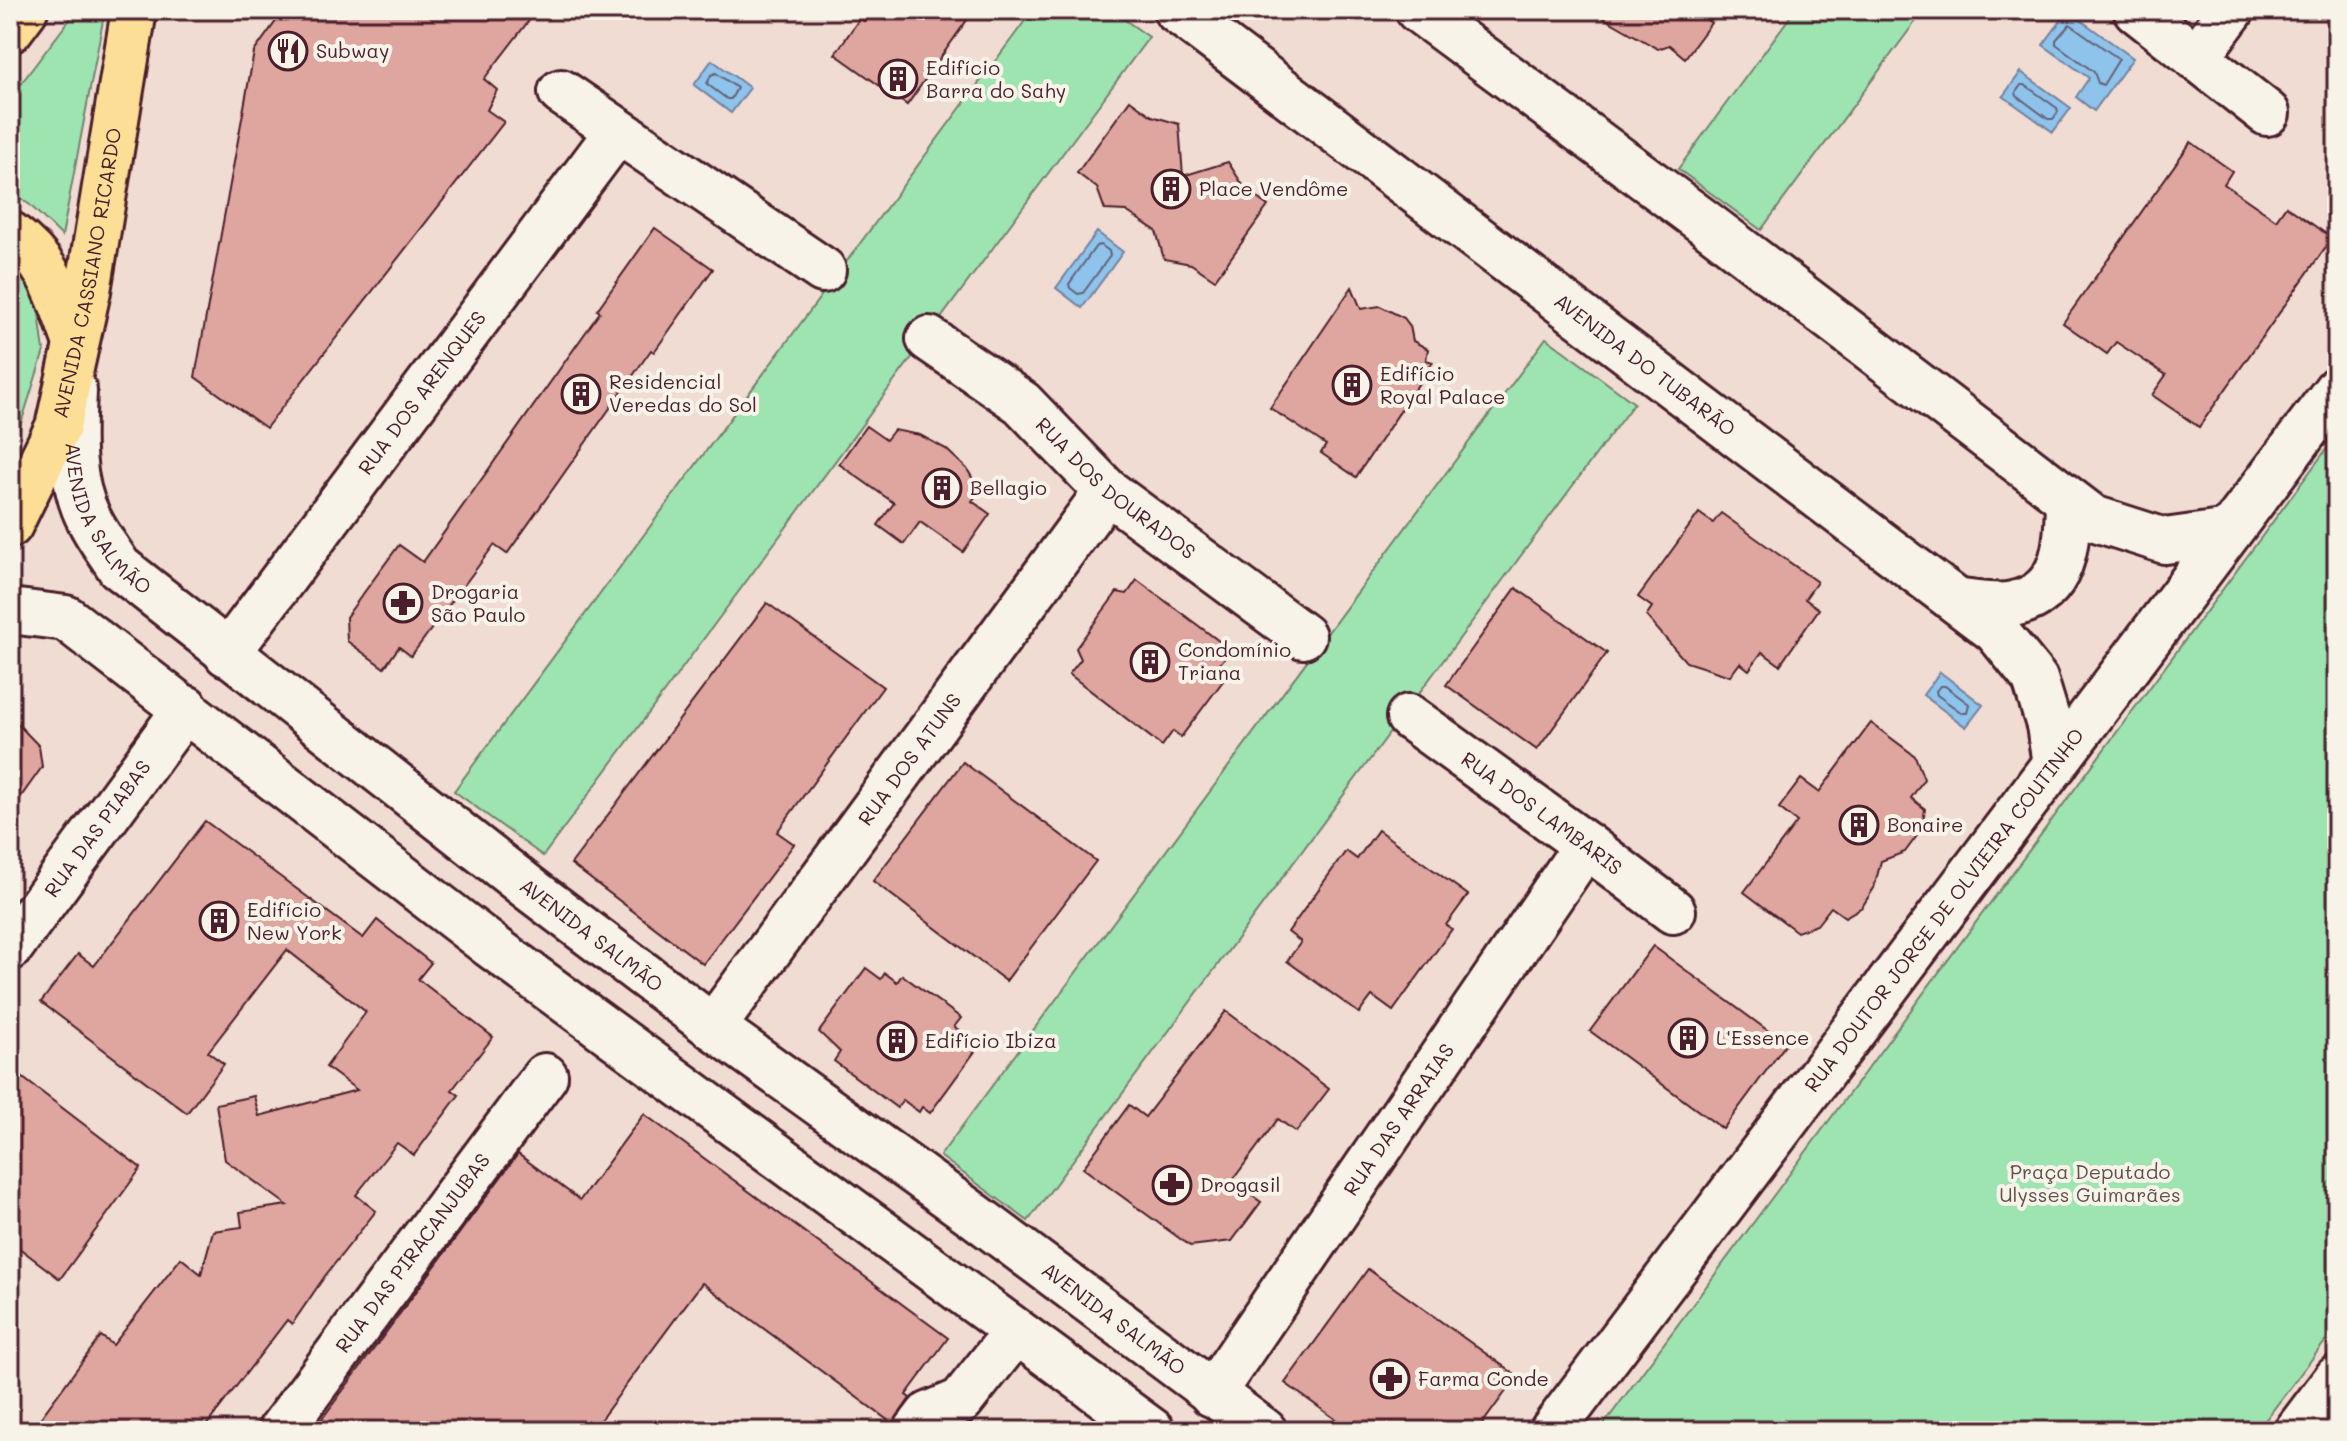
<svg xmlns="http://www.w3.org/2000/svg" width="2347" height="1441" font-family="Mali,sans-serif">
  <rect width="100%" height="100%" fill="#f0dcd2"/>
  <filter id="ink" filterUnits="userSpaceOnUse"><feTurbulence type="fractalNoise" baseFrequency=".0125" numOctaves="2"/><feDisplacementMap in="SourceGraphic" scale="16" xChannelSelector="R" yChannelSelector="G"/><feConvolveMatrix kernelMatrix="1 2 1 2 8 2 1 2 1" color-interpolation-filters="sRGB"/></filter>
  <g filter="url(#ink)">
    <g fill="#9de4b1" stroke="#74826e" stroke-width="2">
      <path d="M77,10H105L62,236L30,205L10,191V98Z"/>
      <path d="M1033,10H1111L1149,37L543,856L454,791Z"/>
      <path d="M1795,10H1924L1761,230L1678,169Z"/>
      <path d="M10,260L20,267L38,306L44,351L10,458Z"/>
      <path d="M1546,338L1634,403L1028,1221L940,1156Z"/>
      <path d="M2337,435V1326L2257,1431H1599Z"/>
    </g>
    <g fill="#8ec3eb" stroke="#73819e" stroke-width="2">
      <path d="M2068,11L2133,58L2094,111L2076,97L2089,78L2043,45Z"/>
      <path d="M712,60L750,88L731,113L694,85Z"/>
      <path d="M2021,72L2071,108L2053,132L2003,96Z"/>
      <path d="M1097,232L1123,252L1082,308L1056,288Z"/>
      <path d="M1940,672L1983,705L1966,727L1923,695Z"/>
    </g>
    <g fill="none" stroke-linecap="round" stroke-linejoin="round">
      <g stroke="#656178" stroke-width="2">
        <path d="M2070,24L2119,59L2103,85L2098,83L2094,72L2056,44V40Z"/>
        <path d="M716,73L737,88L731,99H727L707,84L711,75Z"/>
        <path d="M2021,85H2025L2057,108L2058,112L2053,119H2048L2017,96L2016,92Z"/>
        <path d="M1101,245L1109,251L1110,256L1083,293L1078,294L1070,288L1069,284L1096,246Z"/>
        <path d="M1940,686H1945L1969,704L1967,713H1962L1937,695L1936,691Z"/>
      </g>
    </g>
    <g fill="#dfa59f" stroke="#4a1f2b" stroke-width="2">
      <path d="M284,10H537L484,79L497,90L487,110L504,122L266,428L195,377L254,52Z"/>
      <path d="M872,10H974L907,105L835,54L860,18L864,21Z"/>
      <path d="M1590,10H1694L1711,23L1685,58L1669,45L1658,49Z"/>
      <path d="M1130,100L1152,116L1179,124L1183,176L1228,162L1246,190L1268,206L1215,280L1191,264L1164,259L1156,231L1126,211L1105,210L1097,188L1077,173Z"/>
      <path d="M2191,142L2232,171L2224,184L2276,220L2286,206L2332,238L2199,427L2152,395L2166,375L2116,342L2107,354L2063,323Z"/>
      <path d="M655,228L713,269L654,352L651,350L507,554L494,545L411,656L399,647L384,668L347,641L346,617L399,545L423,562L600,312L597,310Z"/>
      <path d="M1352,287L1361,309L1380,306L1404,318L1410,326L1413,341L1428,349L1426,360L1433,362L1356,477L1321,453L1326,445L1270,408Z"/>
      <path d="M866,426L886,440L894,430L920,435L946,449L967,469L980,491L972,501L990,514L963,552L920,522L904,544L878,525L894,503L839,464Z"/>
      <path d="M1699,513L1713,523L1721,513L1817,582L1805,599L1819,609L1780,665L1762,652L1749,670L1740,663L1730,676L1686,662L1646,616L1652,607L1638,597Z"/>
      <path d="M1137,580L1231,650L1219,665L1229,673L1181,737L1173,731L1162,746L1069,674L1081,659L1076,648L1117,592L1127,594Z"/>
      <path d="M1516,588L1607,653L1537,750L1446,685Z"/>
      <path d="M767,603L883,687L777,832L794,844L703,964L571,864Z"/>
      <path d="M10,716L39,746L42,767L10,812Z"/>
      <path d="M1871,723L1915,756L1924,779L1911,798L1925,809L1922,829L1905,852L1881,861L1874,888L1862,907L1845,917L1831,907L1817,925L1797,932L1744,892L1797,822L1779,808L1801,779L1819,792Z"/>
      <path d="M963,762L1096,861L1006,981L873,881Z"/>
      <path d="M205,821L363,938L377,920L431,963L418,979L493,1037L452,1090L459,1095L414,1155L397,1143L356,1195L376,1211L325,1276L292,1324L287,1320L202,1431H31L101,1336L113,1345L181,1258L201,1274L213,1231L242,1227L240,1212L287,1205L225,1160L216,1104L254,1096L259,1116L357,1090L326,1067L366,1012L287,950L208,1052L224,1064L187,1113L41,1002L78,954L94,966Z"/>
      <path d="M1378,830L1468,895L1446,925L1452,929L1393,1011L1372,996L1359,1013L1287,961L1301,942L1288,932L1346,851L1357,859Z"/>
      <path d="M1653,946L1786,1044L1723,1129L1590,1031Z"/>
      <path d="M866,968L881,979L885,973L897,982L902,975L961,1018L954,1027L966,1034L961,1040L976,1050L930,1113L922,1107L919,1112L903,1100L897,1108L834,1061L840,1052L819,1032Z"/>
      <path d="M1226,1011L1329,1089L1296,1132L1278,1119L1232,1181L1261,1202L1232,1241L1190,1246L1083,1168L1129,1105L1145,1117Z"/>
      <path d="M10,1068L141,1168L60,1279L10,1241Z"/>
      <path d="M644,1114L948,1338L906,1395L910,1398L893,1424L702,1283L592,1431H313L518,1154L580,1200Z"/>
      <path d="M1368,1269L1517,1376L1477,1431H1352L1285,1383Z"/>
    </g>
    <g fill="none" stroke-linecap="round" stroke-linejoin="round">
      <defs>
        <g id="street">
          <path id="s1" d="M1176,10L1996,631L2035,679L2049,725L2055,764"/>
          <path d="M1418,10L1704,222L2093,518L2165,541L2229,532"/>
          <path d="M2136,10L2267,113"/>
          <path d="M2196,58L2232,10"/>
          <path d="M561,92L823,270"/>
          <path id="s2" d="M929,339L1022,403L1107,491L1303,636"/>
          <path d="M1958,602C1975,603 1997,608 2013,604C2066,593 2067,544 2068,500"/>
          <path id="s3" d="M227,654L617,132"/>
          <path id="s4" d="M1409,717L1586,845L1673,911"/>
          <path id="s5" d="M10,948L186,708"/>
          <path id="s6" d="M713,1027L1107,491"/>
          <path id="s7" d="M1212,1394L1586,845"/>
          <path id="s8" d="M280,1431L545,1076"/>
          <path d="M916,1431L928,1415L961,1401L1015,1333"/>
          <path id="s9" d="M1552,1431L2337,389"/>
          <path d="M2297,1431L2337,1378"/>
        </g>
        <g id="secondary">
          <path id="s10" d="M74,391C72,433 69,480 89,519C97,536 109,551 119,567L530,889L713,1027L974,1215L1264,1431"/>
          <path d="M10,611L66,618L490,945L1152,1431"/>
        </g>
        <g id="primary">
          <path d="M10,30L25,10"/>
          <path d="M10,234C53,265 58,296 76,343"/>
          <path id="s11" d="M10,525L58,427L88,291L134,10"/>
        </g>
      </defs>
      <use href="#street" stroke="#4a1f2b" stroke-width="50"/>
      <use href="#secondary" stroke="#4a1f2b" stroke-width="50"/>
      <use href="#primary" stroke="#4a1f2b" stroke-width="50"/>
      <use href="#street" stroke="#f7f3e8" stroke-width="44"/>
      <use href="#secondary" stroke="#f7f3e8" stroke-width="44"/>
      <use href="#primary" stroke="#fcde96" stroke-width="44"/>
    </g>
  </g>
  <defs>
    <symbol id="restaurant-ring" viewBox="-11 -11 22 22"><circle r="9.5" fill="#f7f3e8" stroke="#4a1f2b" stroke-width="1.5"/><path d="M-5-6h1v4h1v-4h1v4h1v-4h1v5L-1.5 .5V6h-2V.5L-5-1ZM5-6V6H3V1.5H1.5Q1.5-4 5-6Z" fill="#4a1f2b"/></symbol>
    <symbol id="building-ring" viewBox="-11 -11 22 22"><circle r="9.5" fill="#f7f3e8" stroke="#4a1f2b" stroke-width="1.5"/><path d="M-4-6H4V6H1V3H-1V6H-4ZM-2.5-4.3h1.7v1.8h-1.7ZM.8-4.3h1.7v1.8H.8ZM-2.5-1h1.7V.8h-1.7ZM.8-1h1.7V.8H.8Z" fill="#4a1f2b"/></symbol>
    <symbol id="pharmacy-ring" viewBox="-11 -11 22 22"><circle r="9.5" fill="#f7f3e8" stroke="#4a1f2b" stroke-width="1.5"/><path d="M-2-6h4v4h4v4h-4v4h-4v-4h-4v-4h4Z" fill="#4a1f2b"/></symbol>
  </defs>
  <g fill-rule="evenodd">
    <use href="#restaurant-ring" x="266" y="29" width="44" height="44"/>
    <use href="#building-ring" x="876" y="57" width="44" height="44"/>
    <use href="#building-ring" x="1149" y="167" width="44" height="44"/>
    <use href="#building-ring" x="1330" y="363" width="44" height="44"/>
    <use href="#building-ring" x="559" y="372" width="44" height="44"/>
    <use href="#building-ring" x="920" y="466" width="44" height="44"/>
    <use href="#pharmacy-ring" x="381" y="581" width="44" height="44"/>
    <use href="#building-ring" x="1128" y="640" width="44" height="44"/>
    <use href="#building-ring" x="1837" y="803" width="44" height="44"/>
    <use href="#building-ring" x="197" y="899" width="44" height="44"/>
    <use href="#building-ring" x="1666" y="1016" width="44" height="44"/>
    <use href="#building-ring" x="875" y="1019" width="44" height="44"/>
    <use href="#pharmacy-ring" x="1150" y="1163" width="44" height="44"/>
    <use href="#pharmacy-ring" x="1368" y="1357" width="44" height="44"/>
  </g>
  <g text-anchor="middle" stroke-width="8" stroke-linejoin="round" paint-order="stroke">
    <g font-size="20" fill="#4a1f2b" stroke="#f7f3e8" text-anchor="start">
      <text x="316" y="58">Subway</text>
      <text x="926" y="75">Edifício<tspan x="926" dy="23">Barra do Sahy</tspan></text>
      <text x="1199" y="196">Place Vendôme</text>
      <text x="1380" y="381">Edifício<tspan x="1380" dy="23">Royal Palace</tspan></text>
      <text x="609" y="389">Residencial<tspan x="609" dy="23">Veredas do Sol</tspan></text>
      <text x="970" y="495">Bellagio</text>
      <text x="431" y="599">Drogaria<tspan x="431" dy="23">São Paulo</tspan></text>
      <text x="1178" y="657">Condomínio<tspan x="1178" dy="23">Triana</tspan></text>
      <text x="1887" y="832">Bonaire</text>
      <text x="247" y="917">Edifício<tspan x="247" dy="23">New York</tspan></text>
      <text x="1716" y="1045">L'Essence</text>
      <text x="925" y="1048">Edifício Ibiza</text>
      <text x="1200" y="1192">Drogasil</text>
      <text x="1418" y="1386">Farma Conde</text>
    </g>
    <g font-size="20" fill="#4a1f2b" stroke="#f7f3e8">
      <text dy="7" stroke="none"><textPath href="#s11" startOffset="266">AVENIDA CASSIANO RICARDO</textPath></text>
      <text dy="7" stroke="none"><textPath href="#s1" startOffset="588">AVENIDA DO TUBARÃO</textPath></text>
      <text dy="7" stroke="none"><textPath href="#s3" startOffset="326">RUA DOS ARENQUES</textPath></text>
      <text dy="7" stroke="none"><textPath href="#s2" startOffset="240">RUA DOS DOURADOS</textPath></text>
      <text dy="7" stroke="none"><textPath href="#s10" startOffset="138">AVENIDA SALMÃO</textPath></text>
      <text dy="7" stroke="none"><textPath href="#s6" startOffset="332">RUA DOS ATUNS</textPath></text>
      <text dy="7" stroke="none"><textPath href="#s4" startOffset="164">RUA DOS LAMBARIS</textPath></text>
      <text dy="7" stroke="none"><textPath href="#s5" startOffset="148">RUA DAS PIABAS</textPath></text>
      <text dy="7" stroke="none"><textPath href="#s9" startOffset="652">RUA DOUTOR JORGE DE OLVIEIRA COUTINHO</textPath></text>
      <text dy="7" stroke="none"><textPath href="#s10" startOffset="786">AVENIDA SALMÃO</textPath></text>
      <text dy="7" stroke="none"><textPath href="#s7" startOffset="332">RUA DAS ARRAIAS</textPath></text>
      <text dy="7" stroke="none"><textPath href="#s8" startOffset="222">RUA DAS PIRACANJUBAS</textPath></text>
      <text dy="7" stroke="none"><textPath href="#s10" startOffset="1434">AVENIDA SALMÃO</textPath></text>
    </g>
    <g font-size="20" fill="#5f504c" stroke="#f7f3e8">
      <text x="2090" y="1179">Praça Deputado<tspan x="2090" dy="23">Ulysses Guimarães</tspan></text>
    </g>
  </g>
  <rect width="2347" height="1441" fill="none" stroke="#f7f3e8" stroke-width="40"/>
  <rect x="20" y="20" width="2307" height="1401" fill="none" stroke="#4a1f2b" stroke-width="3" filter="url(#ink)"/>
</svg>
